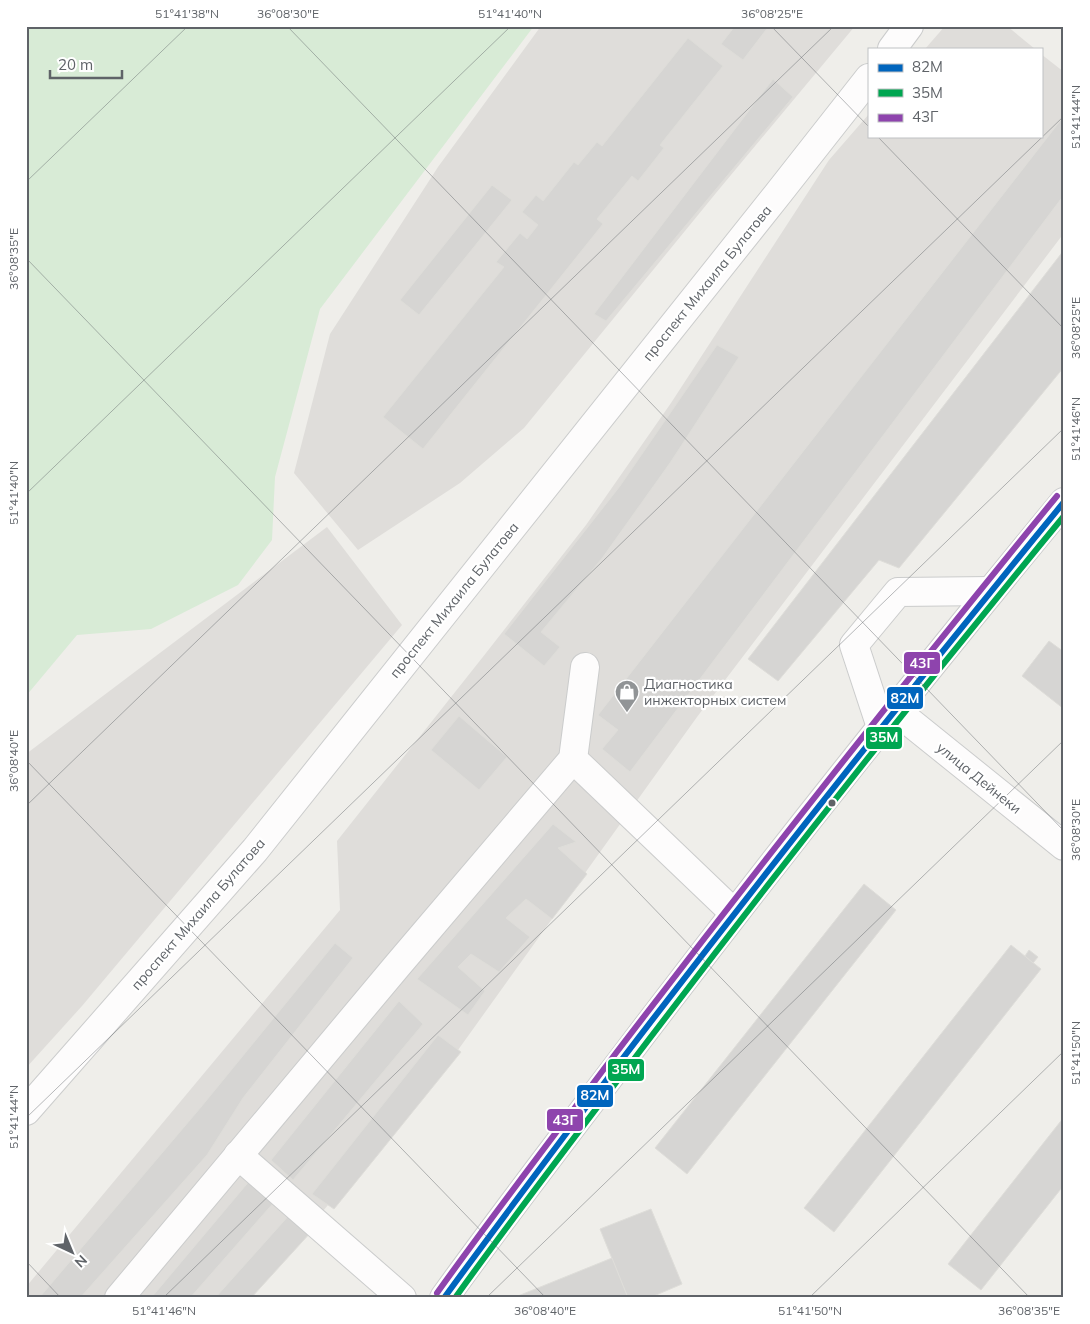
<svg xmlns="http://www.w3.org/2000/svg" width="1090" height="1324" font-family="Mulish,sans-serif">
  <rect width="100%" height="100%" fill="#efeeea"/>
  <g fill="#dfddda">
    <path d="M541,26H855L716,193L524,428L460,483L358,550L294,473L330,334L438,167Z"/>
    <path d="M945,26H1007L1035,49H925Z"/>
    <path d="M1041,54L1064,72V233L697,717L458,1050L250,1298H26V1287L340,910L337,841L486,653L586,525L671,403L829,160L869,114V136H1041Z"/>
    <path d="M327,527L402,625L82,1006L26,1068V754Z"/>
  </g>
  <path fill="#d8ebd6" d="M26,26H534L320,309L275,477L272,540L238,585L151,629L77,635L26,696Z"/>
  <g fill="#d6d5d3" stroke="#deddd9">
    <path d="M735,26H769L743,60L721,44Z"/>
    <path d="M688,38L723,66L660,145L664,148L638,181L632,176L597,219L603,224L423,449L383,417L504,267L496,262L520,233L527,239L538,225L522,212L536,195L543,201L574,162L578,165L597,142L602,146Z"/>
    <path d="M773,79L793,97L606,321L594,314Z"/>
    <path d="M1064,116V195L630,772L602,749L618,730L598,715Z"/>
    <path d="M492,185L512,200L419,315L400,300Z"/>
    <path d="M1064,250V367L899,568L879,560L778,681L748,659Z"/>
    <path d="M717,345L739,357L670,463L603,557L541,632L560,647L544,666L504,634L620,486Z"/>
    <path d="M1049,641L1064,652V709L1022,676Z"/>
    <path d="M459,716L507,757L479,790L431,750Z"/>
    <path d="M553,824L576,842L558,848L587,874L552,919L526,899L506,918L530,937L499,972L471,954L458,967L485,991L468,1015L417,979Z"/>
    <path d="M864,884L896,910L687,1174L655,1148Z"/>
    <path d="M335,943L353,958L243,1098L207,1155L80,1298H39L201,1107Z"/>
    <path d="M1011,945L1041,969L834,1232L804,1208Z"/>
    <path d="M1029,950L1038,957L1033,963L1025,956Z"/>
    <path d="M399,1001L423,1024L293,1180L271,1160Z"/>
    <path d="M438,1035L461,1052L334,1209L312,1194Z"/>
    <path d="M1064,1117V1185L981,1290L948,1264Z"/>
    <path d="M251,1179L276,1200L190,1298H151Z"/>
    <path d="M651,1209L682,1284L649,1298H628L600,1229Z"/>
    <path d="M291,1213L312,1231L251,1298H215Z"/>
    <path d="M612,1258L628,1298H513Z"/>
  </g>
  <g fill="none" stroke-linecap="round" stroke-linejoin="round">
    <defs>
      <g id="minor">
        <path d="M892,49L909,26"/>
        <path d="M895,710L1064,846"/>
        <path d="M881,727L854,645L898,592L991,591"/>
        <path d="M573,759L734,913"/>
        <path d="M26,1111L255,850L777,195L869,78"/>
        <path d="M238,1155L402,1298"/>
        <path d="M119,1298L397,966L573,759L585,667"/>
        <path d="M444,1298C502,1217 563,1138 623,1059C766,870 913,685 1064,502"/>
      </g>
    </defs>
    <use href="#minor" stroke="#cbcccc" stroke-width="30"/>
    <use href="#minor" stroke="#fdfcfc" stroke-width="28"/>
    <defs>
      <path id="bus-1" d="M444,1298C503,1217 563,1138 623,1058C767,870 914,685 1064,502"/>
      <path id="bus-2" d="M455,1298C513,1217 574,1138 634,1059C774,875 917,694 1064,516"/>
      <path id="bus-3" d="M437,1293C495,1212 556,1133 616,1053C760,865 907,679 1057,496"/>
    </defs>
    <use href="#bus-1" stroke="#fff" stroke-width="10"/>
    <use href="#bus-2" stroke="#fff" stroke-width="10"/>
    <use href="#bus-3" stroke="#fff" stroke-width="10"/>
    <use href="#bus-1" stroke="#0065bd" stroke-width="6"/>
    <use href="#bus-2" stroke="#00a651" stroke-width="6"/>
    <use href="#bus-3" stroke="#8e44ad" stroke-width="6"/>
  </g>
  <path fill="none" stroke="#5f6368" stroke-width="1" stroke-opacity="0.45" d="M287,26L1064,831M771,26L869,127M877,136L1064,329M26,182L188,26M26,258L1030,1298M26,494L511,26M26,760L546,1298M26,806L834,26M26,1118L1064,116M26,1261L61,1298M163,1298L1064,428M486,1298L1064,740M809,1298L1064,1051"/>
  <defs>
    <symbol id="shop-pin" viewBox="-11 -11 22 30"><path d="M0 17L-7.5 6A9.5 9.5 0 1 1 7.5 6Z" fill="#919496" stroke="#fff"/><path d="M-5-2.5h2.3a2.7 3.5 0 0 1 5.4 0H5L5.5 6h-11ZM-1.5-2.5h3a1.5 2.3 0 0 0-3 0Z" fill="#fff"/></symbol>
  </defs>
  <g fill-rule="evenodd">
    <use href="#shop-pin" x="613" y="678" width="28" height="38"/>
  </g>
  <circle fill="#5f6368" stroke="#fff" stroke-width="2" cx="832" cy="803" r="4.5"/>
  <g text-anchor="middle" stroke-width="4.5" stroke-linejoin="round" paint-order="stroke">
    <g font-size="14" fill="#5f6368" stroke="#fff">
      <text transform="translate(707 283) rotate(-51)" y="5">проспект Михаила Булатова</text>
      <text transform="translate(454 600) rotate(-51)" y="5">проспект Михаила Булатова</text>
      <text transform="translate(979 778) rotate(39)" y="5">улица Дейнеки</text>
      <text transform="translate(198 914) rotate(-49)" y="5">проспект Михаила Булатова</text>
    </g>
    <g font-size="14" fill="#5f6368" stroke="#fff" text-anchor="start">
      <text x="644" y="689">Диагностика<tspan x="644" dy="16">инжекторных систем</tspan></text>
    </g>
  </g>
  <g stroke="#fff" stroke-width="2">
    <rect x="903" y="651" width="38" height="24" rx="5" fill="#8e44ad"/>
    <rect x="886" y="686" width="38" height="24" rx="5" fill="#0065bd"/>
    <rect x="865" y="726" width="38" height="24" rx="5" fill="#00a651"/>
    <rect x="607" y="1058" width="38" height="24" rx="5" fill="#00a651"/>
    <rect x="576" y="1084" width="38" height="24" rx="5" fill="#0065bd"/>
    <rect x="546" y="1108" width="38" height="24" rx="5" fill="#8e44ad"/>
  </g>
  <g font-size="14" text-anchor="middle" font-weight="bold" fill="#fff">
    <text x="922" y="668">43Г</text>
    <text x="905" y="703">82М</text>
    <text x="884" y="742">35М</text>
    <text x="626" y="1074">35М</text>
    <text x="595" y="1100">82М</text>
    <text x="565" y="1125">43Г</text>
  </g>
  <rect width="1090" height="1324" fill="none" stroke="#ffffff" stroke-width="55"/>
  <rect x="868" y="48" width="175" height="90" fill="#ffffff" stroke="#bfc1c3"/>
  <rect x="878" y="64" width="25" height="8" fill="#0065bd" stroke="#bfc1c3"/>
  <text x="912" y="72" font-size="15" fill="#5f6368">82М</text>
  <rect x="878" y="89" width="25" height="8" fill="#00a651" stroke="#bfc1c3"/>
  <text x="912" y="98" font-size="15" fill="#5f6368">35М</text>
  <rect x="878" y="114" width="25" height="8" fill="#8e44ad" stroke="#bfc1c3"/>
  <text x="912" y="122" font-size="15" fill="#5f6368">43Г</text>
  <g transform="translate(72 1252) rotate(136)" stroke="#ffffff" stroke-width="4" paint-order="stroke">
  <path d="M0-4L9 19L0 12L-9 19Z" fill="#5f6368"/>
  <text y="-8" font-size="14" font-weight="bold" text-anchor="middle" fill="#5f6368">N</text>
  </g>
  <path d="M50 70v8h72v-8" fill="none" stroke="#5f6368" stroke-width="2.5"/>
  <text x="58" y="70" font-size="15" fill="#5f6368" stroke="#ffffff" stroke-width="4" paint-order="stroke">20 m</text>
  <rect x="28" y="28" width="1034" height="1268" fill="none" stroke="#5f6368" stroke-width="2"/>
  <g font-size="12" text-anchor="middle" fill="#5f6368">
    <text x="187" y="18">51°41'38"N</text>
    <text x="288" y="18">36°08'30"E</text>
    <text x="510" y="18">51°41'40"N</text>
    <text x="772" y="18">36°08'25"E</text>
    <text transform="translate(1076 117) rotate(-90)" y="4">51°41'44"N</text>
    <text transform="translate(14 259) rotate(-90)" y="4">36°08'35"E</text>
    <text transform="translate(1076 328) rotate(-90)" y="4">36°08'25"E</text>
    <text transform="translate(1076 429) rotate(-90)" y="4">51°41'46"N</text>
    <text transform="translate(14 493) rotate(-90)" y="4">51°41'40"N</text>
    <text transform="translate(14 761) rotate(-90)" y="4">36°08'40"E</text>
    <text transform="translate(1076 830) rotate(-90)" y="4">36°08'30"E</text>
    <text transform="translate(1076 1053) rotate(-90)" y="4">51°41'50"N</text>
    <text transform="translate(14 1117) rotate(-90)" y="4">51°41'44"N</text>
    <text x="164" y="1315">51°41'46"N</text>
    <text x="545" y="1315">36°08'40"E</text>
    <text x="810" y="1315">51°41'50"N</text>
    <text x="1029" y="1315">36°08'35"E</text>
  </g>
</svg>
